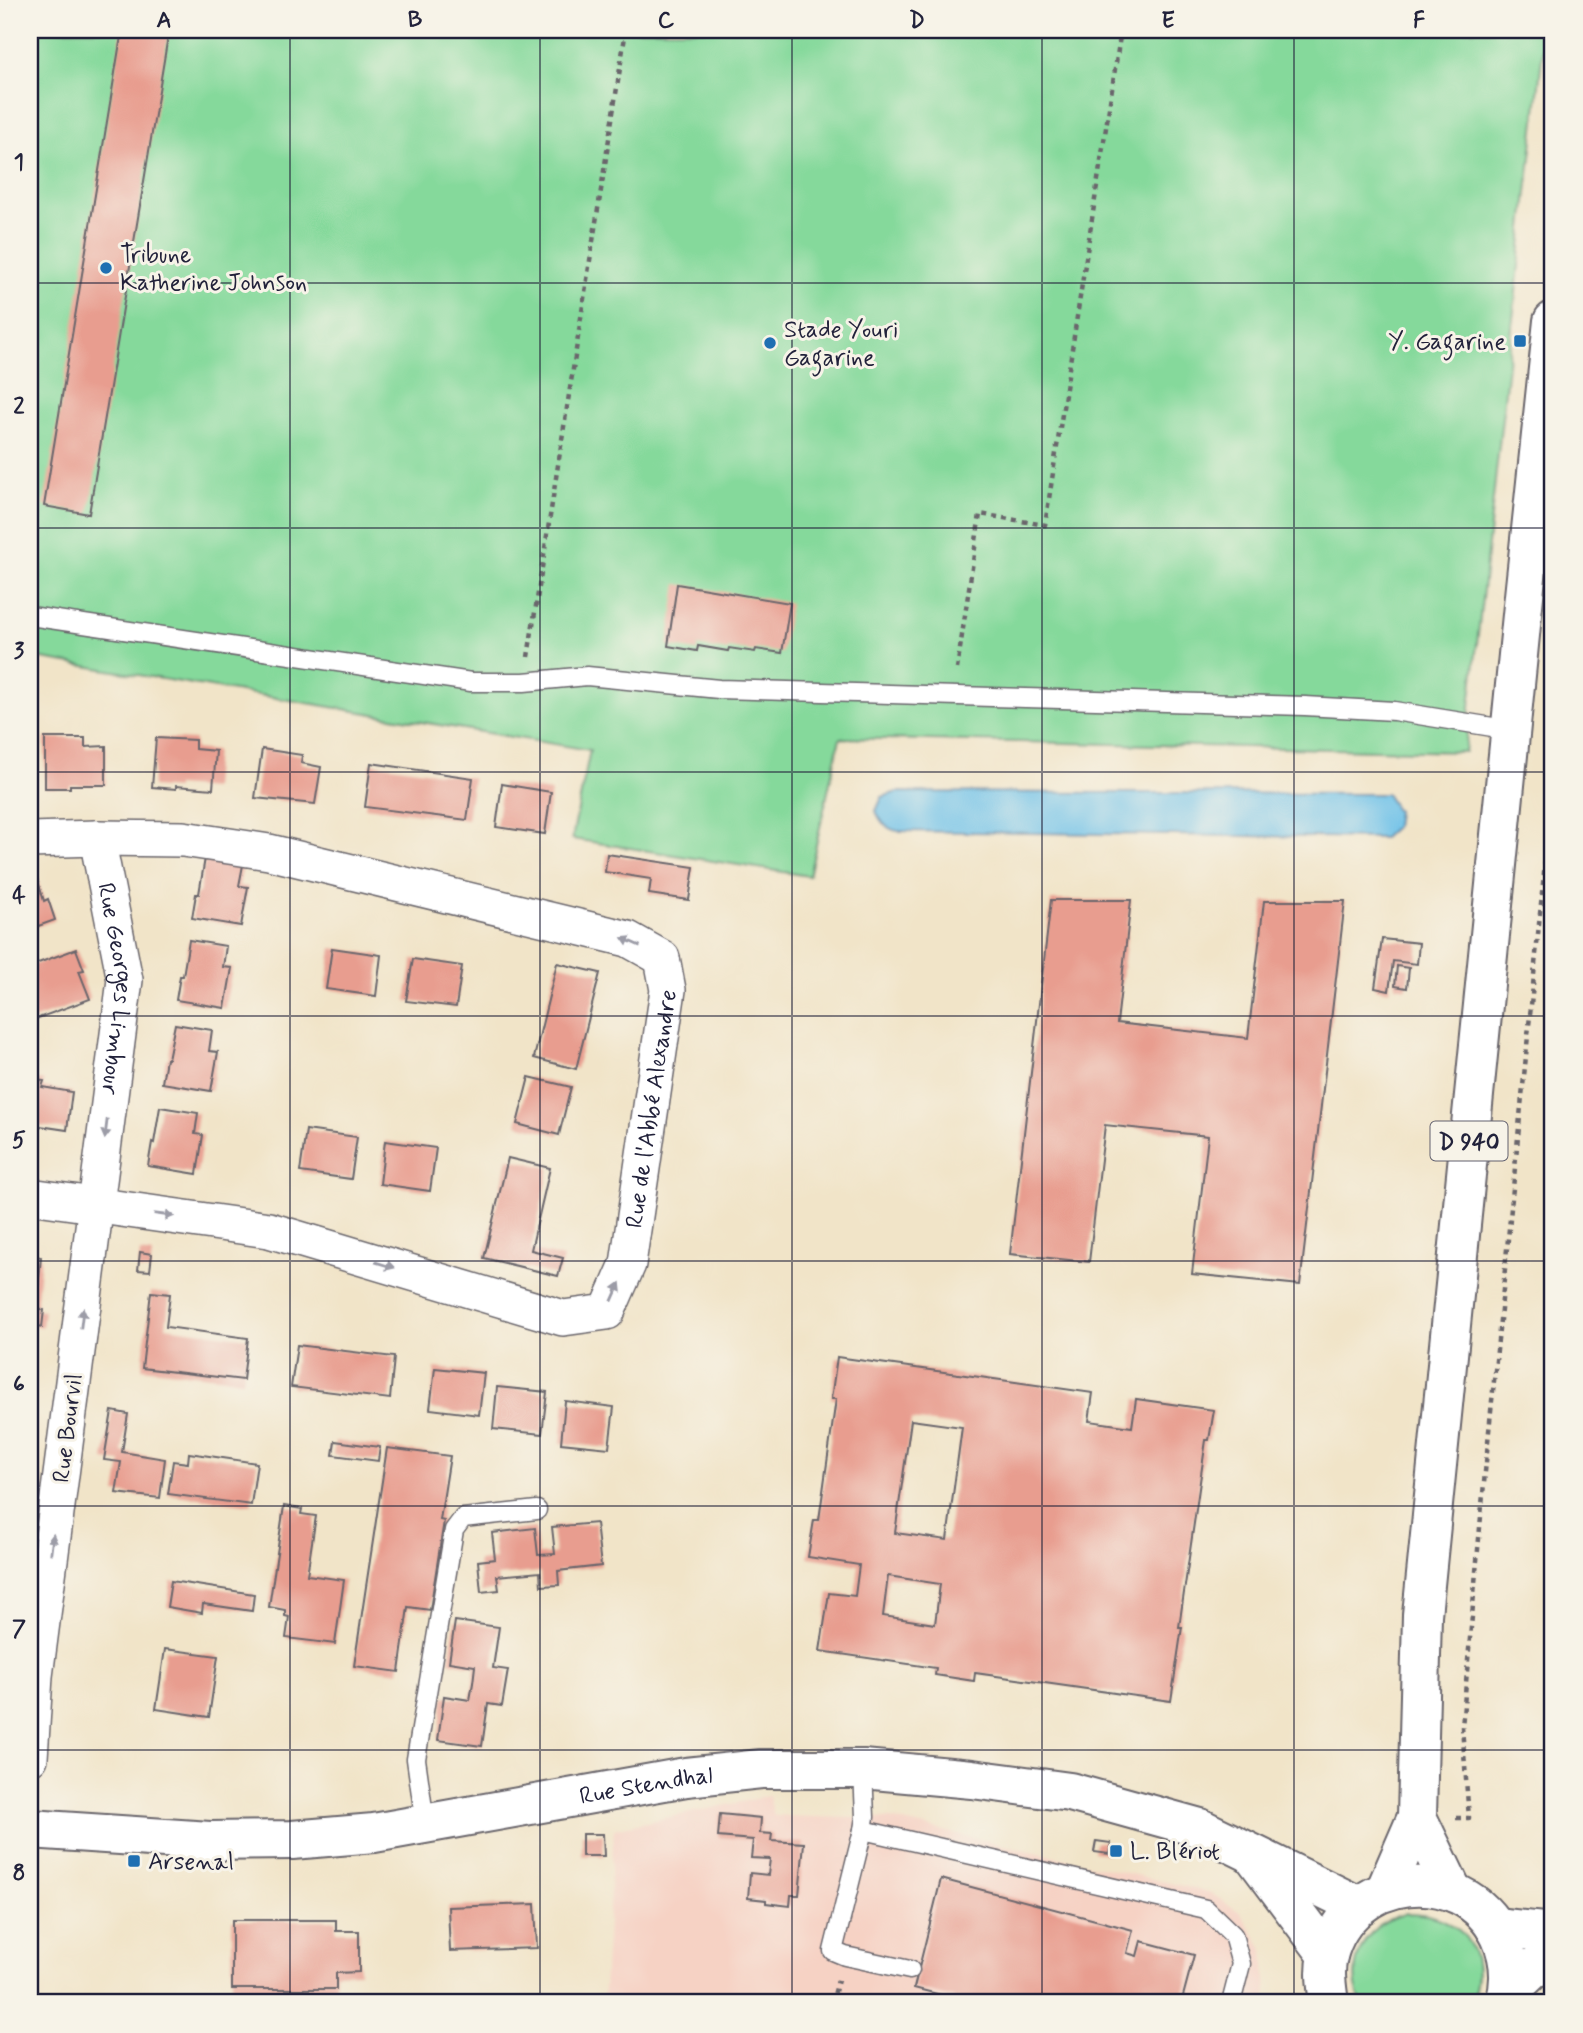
<svg xmlns="http://www.w3.org/2000/svg" width="1583" height="2033" font-family="Mynerve,sans-serif">
  <rect width="100%" height="100%" fill="#f7f3e8"/>
  <filter id="ink" filterUnits="userSpaceOnUse"><feTurbulence type="fractalNoise" baseFrequency=".0143" numOctaves="2"/><feDisplacementMap in="SourceGraphic" scale="14" xChannelSelector="R" yChannelSelector="G"/><feConvolveMatrix kernelMatrix="1 2 1 2 8 2 1 2 1" color-interpolation-filters="sRGB"/></filter>
  <filter id="wash" filterUnits="userSpaceOnUse"><feTurbulence type="fractalNoise" baseFrequency=".00686" numOctaves="4" result="noise"/><feDisplacementMap in="SourceGraphic" scale="28" xChannelSelector="R" yChannelSelector="G"/><feGaussianBlur stdDeviation="1.57" result="paint"/><feColorMatrix in="noise" values="0 0 0 0 0 0 0 0 0 0 0 0 0 0 0 0 0 1.4 0 .05"/><feComposite in="paint" operator="in"/></filter>
  <g filter="url(#wash)">
    <rect width="100%" height="100%" fill="#f1e4c8"/>
    <path fill="#f6d2c4" d="M769,1796L774,1816L891,1819L1209,1892L1241,1913L1264,1950L1267,1993L1265,2003H603L614,1829Z"/>
    <g fill="#85d99b" stroke="#547e6b" stroke-width="2">
      <path d="M30,30H1545L1465,752L840,738L809,876L572,839L590,750L30,657Z"/>
      <path d="M1407,1913C1461,1913 1490,1951 1471,2003H1362C1350,1980 1354,1950 1373,1931C1382,1921 1395,1917 1407,1913Z"/>
    </g>
    <path fill="#6bc0e8" stroke="#467192" stroke-width="2" d="M897,792L1386,794L1397,811L1395,827L1383,838L898,831C886,829 881,822 876,811L882,797Z"/>
    <g id="blocks">
      <g fill="#e89d8f" fill-rule="evenodd">
        <path d="M122,30H169L89,514L44,506Z"/>
        <path d="M677,584L790,603L782,653L756,649L755,652L729,648L728,651L698,646L697,651L668,646Z"/>
        <path d="M45,738H85V747L106,746V785H70V788H45Z"/>
        <path d="M156,738L195,740V749L216,751L213,789L176,786V789L152,787Z"/>
        <path d="M262,749L302,755L301,763L321,767L315,804L255,798Z"/>
        <path d="M371,763L473,778L467,820L365,807Z"/>
        <path d="M502,784L551,792L545,834L496,827Z"/>
        <path d="M607,854L694,867L689,900L649,894L651,879L605,872Z"/>
        <path d="M205,858L243,865L239,886L248,887L241,926L192,918L196,894H199Z"/>
        <path d="M35,872L44,901L48,899L55,920L30,929V874Z"/>
        <path d="M1051,900H1131L1117,1023L1248,1038L1264,901H1345L1300,1285L1192,1274L1208,1136L1105,1125L1089,1262L1010,1254Z"/>
        <path d="M1382,939L1419,943L1417,964L1393,961L1389,991L1375,988Z"/>
        <path d="M189,940L226,946L223,967L232,968L225,1008L176,1000L180,976H183Z"/>
        <path d="M332,948L381,955L376,996L326,989Z"/>
        <path d="M76,949L84,970L79,971L90,999L33,1020L30,1011V966Z"/>
        <path d="M413,959L462,966L456,1007L406,1001Z"/>
        <path d="M557,963L600,973L576,1069L534,1058Z"/>
        <path d="M1397,966L1409,968L1407,988L1395,986Z"/>
        <path d="M175,1024L212,1030L209,1051L218,1052L211,1091L162,1083L166,1059H168Z"/>
        <path d="M529,1077L571,1087L559,1135L517,1124Z"/>
        <path d="M30,1079L44,1081L42,1087L72,1092L67,1130L33,1125L32,1130H30Z"/>
        <path d="M160,1107L198,1113L195,1134L203,1135L197,1174L148,1166L152,1142L154,1143Z"/>
        <path d="M306,1130L357,1137L351,1179L300,1172Z"/>
        <path d="M385,1141L436,1148L430,1191L380,1184Z"/>
        <path d="M508,1158L550,1168L531,1250L563,1258L558,1276L484,1258Z"/>
        <path d="M140,1252L152,1254L150,1271L138,1270Z"/>
        <path d="M30,1255L41,1257L36,1309L44,1310L42,1327L34,1325L31,1344H30Z"/>
        <path d="M151,1292L170,1294L166,1327L248,1338L243,1380L142,1368Z"/>
        <path d="M297,1345L394,1357L390,1399L291,1387Z"/>
        <path d="M837,1357L1093,1393L1089,1421L1132,1427L1136,1399L1214,1410L1209,1440H1206L1179,1627H1182L1171,1701L975,1673L974,1681L935,1675L936,1668L820,1651L829,1593L855,1596L859,1565L808,1557L814,1520H819L836,1399H831ZM911,1420L962,1427L947,1540L895,1533ZM888,1576L940,1584L935,1624L883,1616Z"/>
        <path d="M435,1368L484,1373L479,1415L430,1409Z"/>
        <path d="M497,1387L547,1392L542,1434L493,1429Z"/>
        <path d="M565,1401L614,1407L609,1448L561,1443Z"/>
        <path d="M112,1411L128,1414L122,1452L165,1459L160,1498L116,1493L121,1462L104,1460Z"/>
        <path d="M335,1441L380,1447L378,1461L333,1455Z"/>
        <path d="M387,1448L450,1456L440,1520L444,1521L430,1610L408,1607L399,1672L354,1666Z"/>
        <path d="M189,1453L257,1463L251,1505L168,1494L173,1461L188,1463Z"/>
        <path d="M284,1506L302,1509L301,1514L316,1516L307,1575L344,1580L335,1644L286,1638L289,1617L285,1616V1610L269,1607Z"/>
        <path d="M596,1523L601,1566L558,1571L559,1585L541,1586L540,1572L497,1576L499,1590L481,1592L478,1561L495,1559L492,1533L535,1528L538,1555L555,1554L552,1527Z"/>
        <path d="M171,1581L254,1594L252,1611L203,1604L202,1613L167,1607Z"/>
        <path d="M455,1621L499,1627L493,1668L508,1670L502,1706L488,1704L482,1746L438,1740L444,1696L470,1700L473,1683L475,1666L449,1662Z"/>
        <path d="M165,1649L218,1656L209,1717L156,1709Z"/>
        <path d="M720,1814L761,1818L760,1833L772,1834L771,1841L804,1843L799,1895H791L790,1906L766,1903V1900L748,1898L750,1873L768,1875L770,1859L751,1858L753,1840L718,1837Z"/>
        <path d="M582,1834H603L604,1856H582Z"/>
        <path d="M1096,1841L1111,1843L1109,1854L1094,1852Z"/>
        <path d="M941,1879L1133,1930L1127,1953L1137,1956L1141,1941L1194,1955L1182,2000L1189,2003H972L914,1988Z"/>
        <path d="M535,1904L537,1948L450,1951L448,1907Z"/>
        <path d="M232,1920H336V1931H359V1972L336,1973V1989H232Z"/>
      </g>
    </g>
  </g>
  <g filter="url(#ink)">
    <use href="#blocks" fill-opacity="0" stroke="#6a666c" stroke-width="2"/>
    <g fill="none" stroke-linecap="round" stroke-linejoin="round">
      <defs>
        <g id="service">
          <path d="M30,616L471,682H524L587,676L719,689L1305,706L1394,711L1511,730"/>
          <path d="M425,1823L416,1759L454,1530L463,1518L537,1510"/>
          <path d="M863,1830L865,1817L863,1769"/>
          <path d="M910,1970L845,1956L833,1951L863,1830L1206,1909L1233,1935L1241,1964L1231,2003"/>
        </g>
        <g id="minor">
          <path id="s1" d="M30,840L97,838L125,980L35,1676L30,1758"/>
          <path id="s2" d="M30,1196L269,1230L563,1318L607,1312L628,1264L668,990L662,958L628,939L269,852L183,839L97,838"/>
        </g>
        <g id="tertiary">
          <path id="s3" d="M30,1829L210,1841L292,1840L374,1833L686,1777L761,1769H863L972,1779L1070,1792L1200,1828L1359,1906"/>
          <path d="M1256,1859L1328,1955"/>
          <path d="M1495,1927L1553,1933"/>
          <path d="M1509,1992L1553,1950"/>
        </g>
        <g id="primary">
          <path d="M1417,1817L1453,1892"/>
          <path d="M1385,1891L1417,1817L1422,1615L1522,615L1553,321"/>
          <path d="M1329,2003C1327,1987 1324,1972 1328,1956C1349,1873 1462,1860 1500,1936C1510,1958 1512,1980 1505,2003"/>
        </g>
      </defs>
      <use href="#service" stroke="#6a666c" stroke-width="21"/>
      <use href="#minor" stroke="#6a666c" stroke-width="38"/>
      <use href="#tertiary" stroke="#6a666c" stroke-width="42"/>
      <use href="#primary" stroke="#6a666c" stroke-width="42"/>
      <g stroke="#6a666c" stroke-width="4.5" stroke-dasharray="5 5" stroke-linecap="butt">
        <path d="M528,657L626,30"/>
        <path d="M957,669L980,514L1045,525L1121,30"/>
        <path d="M1456,1818H1469L1462,1727L1485,1472L1553,782"/>
        <path d="M832,2003L838,1980"/>
      </g>
      <use href="#service" stroke="#fff" stroke-width="18"/>
      <use href="#minor" stroke="#fff" stroke-width="35"/>
      <use href="#tertiary" stroke="#fff" stroke-width="38"/>
      <use href="#primary" stroke="#fff" stroke-width="38"/>
    </g>
    <defs><path id="oneway-solid" d="M-6-.8H1V-3.2L6.5 0L1 3.2V.8H-6Z" transform="scale(1.75)"/></defs>
    <g fill="#9c9ca7">
      <use href="#oneway-solid" transform="translate(631 942) rotate(-156)"/>
      <use href="#oneway-solid" transform="translate(106 1129) rotate(97)"/>
      <use href="#oneway-solid" transform="translate(164 1215) rotate(8)"/>
      <use href="#oneway-solid" transform="translate(385 1265) rotate(17)"/>
      <use href="#oneway-solid" transform="translate(616 1292) rotate(-66)"/>
      <use href="#oneway-solid" transform="translate(82 1318) rotate(-83)"/>
      <use href="#oneway-solid" transform="translate(52 1544) rotate(-83)"/>
    </g>
  </g>
  <path fill="none" stroke="#22223b" stroke-width="2" stroke-opacity="0.55" d="M290,30V2003M540,30V2003M792,30V2003M1042,30V2003M1294,30V2003M30,283H1553M30,528H1553M30,772H1553M30,1016H1553M30,1261H1553M30,1506H1553M30,1750H1553"/>
  <g fill="#1f6fb2" stroke="#f7f3e8" stroke-width="2.5">
    <circle cx="106" cy="268" r="7"/>
    <rect x="1513" y="334" width="14" height="14" rx="3.5"/>
    <circle cx="770" cy="343" r="7"/>
    <rect x="1109" y="1844" width="14" height="14" rx="3.5"/>
    <rect x="127" y="1854" width="14" height="14" rx="3.5"/>
  </g>
  <g text-anchor="middle" stroke-width="6" stroke-linejoin="round" paint-order="stroke">
    <rect fill="#f7f3e8" stroke="#62616f" stroke-width="2" x="1430.5" y="1121.5" width="77" height="39" rx="5"/>
    <g font-size="23" font-weight="bold" fill="#22223b">
      <text x="1469" y="1149">D 940</text>
    </g>
    <g font-size="24" fill="#22223b" stroke="#f7f3e8" text-anchor="start">
      <text x="120" y="262">Tribune<tspan x="120" dy="28">Katherine Johnson</tspan></text>
      <text x="784" y="337">Stade Youri<tspan x="784" dy="28">Gagarine</tspan></text>
      <text x="1506" y="349" text-anchor="end">Y. Gagarine</text>
      <text x="1130" y="1859">L. Blériot</text>
      <text x="148" y="1869">Arsenal</text>
    </g>
    <g font-size="24" fill="#22223b" stroke="#f7f3e8">
      <text dy="8" stroke="none"><textPath href="#s1" startOffset="220">Rue Georges Limbour</textPath></text>
      <text dy="8" stroke="none"><textPath href="#s2" startOffset="802">Rue de l'Abbé Alexandre</textPath></text>
      <text transform="translate(67 1428) rotate(-83)" y="8">Rue Bourvil</text>
      <text dy="8" stroke="none"><textPath href="#s3" startOffset="621">Rue Stendhal</textPath></text>
    </g>
  </g>
  <rect width="1583" height="2033" fill="none" stroke="#f7f3e8" stroke-width="77"/>
  <rect x="38" y="38" width="1506" height="1956" fill="none" stroke="#22223b" stroke-width="2.5"/>
  <g font-size="23" text-anchor="middle" font-weight="bold" fill="#22223b">
    <text x="164" y="27">A</text>
    <text x="415" y="27">B</text>
    <text x="666" y="27">C</text>
    <text x="917" y="27">D</text>
    <text x="1168" y="27">E</text>
    <text x="1419" y="27">F</text>
    <text x="19" y="169">1</text>
    <text x="19" y="413">2</text>
    <text x="19" y="658">3</text>
    <text x="19" y="902">4</text>
    <text x="19" y="1147">5</text>
    <text x="19" y="1391">6</text>
    <text x="19" y="1636">7</text>
    <text x="19" y="1880">8</text>
  </g>
</svg>
